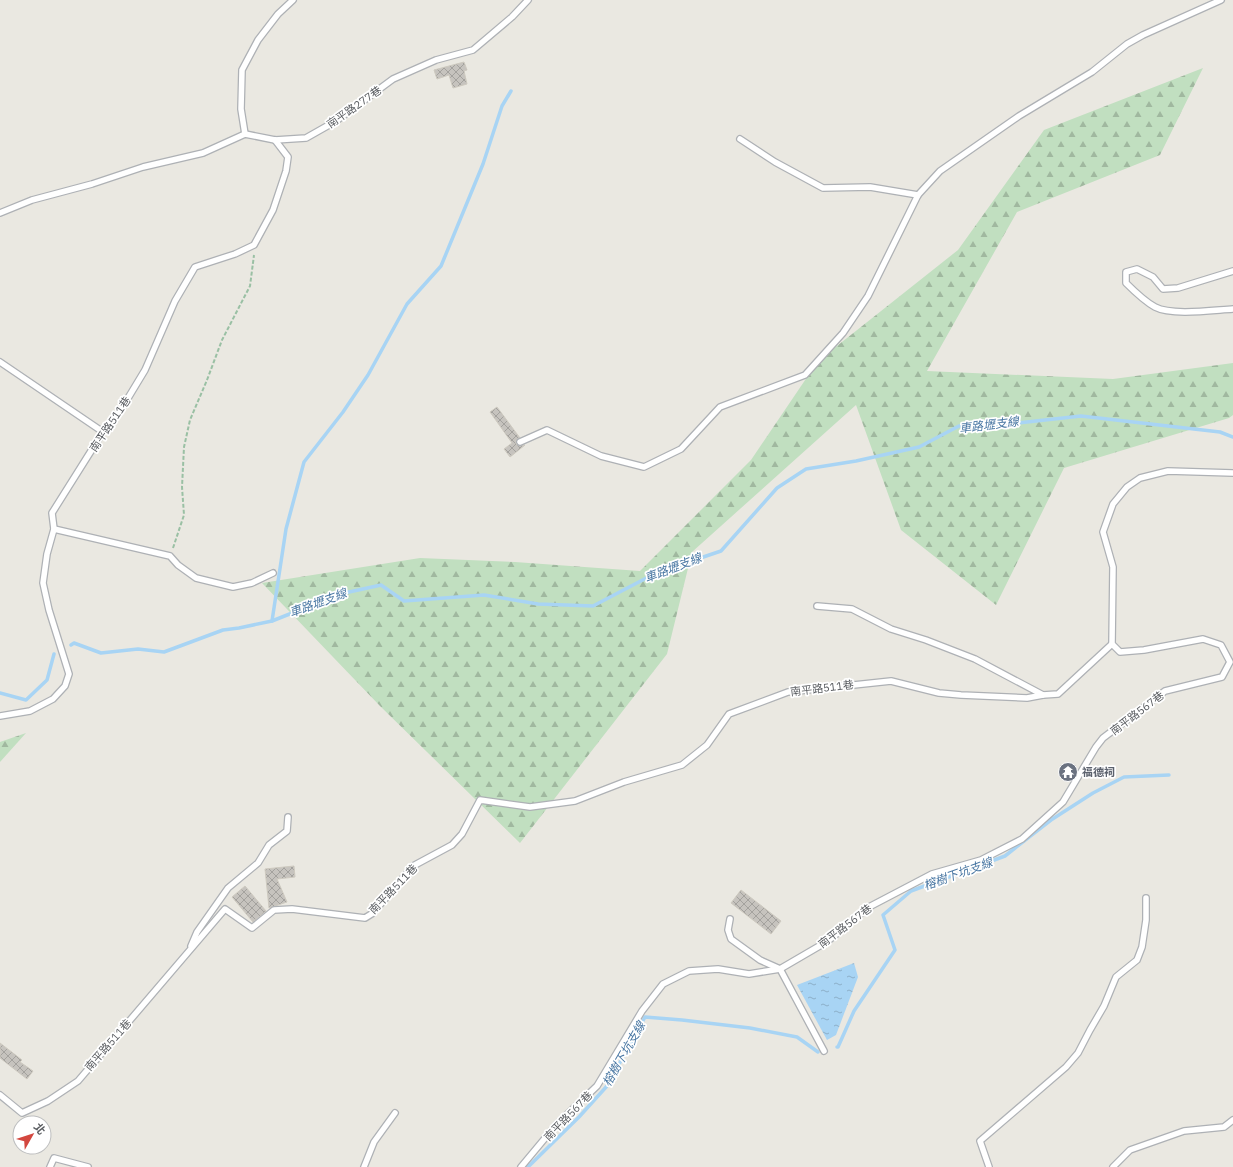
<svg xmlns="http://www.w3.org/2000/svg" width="1233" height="1167" font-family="'IBM Plex Sans','Noto Sans TC',sans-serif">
  <defs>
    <pattern id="forest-firs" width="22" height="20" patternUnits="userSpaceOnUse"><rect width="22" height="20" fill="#c1dfc0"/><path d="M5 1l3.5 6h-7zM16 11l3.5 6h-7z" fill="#a0b89f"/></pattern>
    <pattern id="water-ripples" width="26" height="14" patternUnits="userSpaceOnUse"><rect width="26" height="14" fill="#a8d4f4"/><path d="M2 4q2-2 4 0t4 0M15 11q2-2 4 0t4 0" fill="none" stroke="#8cafc9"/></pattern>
    <pattern id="building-cross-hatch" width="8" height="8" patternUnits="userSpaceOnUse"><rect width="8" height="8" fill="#c6c3be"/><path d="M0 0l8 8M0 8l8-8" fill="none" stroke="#a4a29e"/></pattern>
  </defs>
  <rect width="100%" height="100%" fill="#eae8e1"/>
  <g fill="url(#forest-firs)">
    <path d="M1203,68L1160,155L1017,212L927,371L1113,379L1233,363V415L1229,418L1064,468L996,605L901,530L856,405L692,552L667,654L520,843L380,706L262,583L420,558L515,562L640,571L751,460L818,361L958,250L1044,130Z"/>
    <path d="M26,733L0,762V742Z"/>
  </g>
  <path fill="url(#water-ripples)" d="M854,963L858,977L836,1035L827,1040L797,985Z"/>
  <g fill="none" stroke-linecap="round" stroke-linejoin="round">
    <g stroke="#a8d4f4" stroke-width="3.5">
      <path d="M272,621L286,529L304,462L343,412L368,375L407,304L441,266L483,164L502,106L511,91"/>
      <path d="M71,645L74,643L101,653L138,649L164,652L223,630L239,628L272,621L340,594L381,585L404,601L484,595L538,604L593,606L656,573L721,551L777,488L806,469L856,461L919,447L959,426L1018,423L1081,416L1220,432L1233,437"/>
      <path d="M0,693L26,700L47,680L54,654"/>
      <path d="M837,1047H838L854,1011L895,950L883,915L911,891L1005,856L1051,820L1093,793L1124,777L1169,775"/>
      <path d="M528,1167L579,1117L607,1086L645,1017L682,1020L750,1028L797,1037L818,1052"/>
    </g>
  </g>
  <g fill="url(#building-cross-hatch)" stroke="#cecac0">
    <path d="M464,62L467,70L464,71L467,84L453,88L449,75L437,79L434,70Z"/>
    <path d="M497,407L520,438L516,440V444L519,446L525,445L510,457L504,449L512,443L490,412Z"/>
    <path d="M294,866L295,877L277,879L287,902L269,908L265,869Z"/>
    <path d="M245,886L266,911L253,922L232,897Z"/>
    <path d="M741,890L781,921L771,934L731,903Z"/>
    <path d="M0,1043L22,1060L20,1062L33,1071L27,1079L0,1058Z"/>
  </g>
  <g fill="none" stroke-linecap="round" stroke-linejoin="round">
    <defs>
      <g id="service">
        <path d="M245,134L241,109L242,70L258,40L278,14L293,0"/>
        <path d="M740,139L775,162L823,188L870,187L918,195"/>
        <path d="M0,213L32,200L92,184L143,167L203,153L245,134L275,140L306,138L336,121L393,79L436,60L473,50L512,17L528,0"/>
        <path d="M1233,271L1178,288L1163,289L1153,277L1137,269L1126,272V283C1135,292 1144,301 1155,307C1172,316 1214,310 1233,309"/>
        <path d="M0,362L103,432"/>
        <path d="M520,442L547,430L601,456L644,467L681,449L720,407L805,375L843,333L868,296L918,195L940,171L1019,116L1092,72L1127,44L1143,35L1221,0"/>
        <path d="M54,529L170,556L178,565L196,578L233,587L252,583L273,573"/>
        <path d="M817,606L852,609L891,629L926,640L975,659L1043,695L1058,694L1112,644"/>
        <path d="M0,716L30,711L53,699L65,686L69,674L49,610L43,583L47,554L54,529L52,513L103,432L119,413L145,370L175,301L195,267L235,254L254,245L273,210L286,171L288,157L275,140"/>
        <path d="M730,919L728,930L731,939L760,960L780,969L824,1051"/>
        <path d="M191,946L197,932L228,888L258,863L269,845L287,831L288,817"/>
        <path d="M0,1095L22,1113L48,1101L78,1081L225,909L252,928L274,910L292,909L365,918L373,913L413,866L452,845L462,834L480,800L530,807L575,801L624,782L682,765L707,745L729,714L788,692L891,681L939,693L961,695L1027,698L1043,695"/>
        <path d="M50,1167L54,1158L88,1167"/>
        <path d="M364,1167L374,1142L395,1113"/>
        <path d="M521,1167L556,1125L597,1086L642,1011L663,984L689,971L718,969L749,974L780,969L828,941L869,907L932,874L981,860L1022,839L1063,802L1096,747L1103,738L1165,691L1222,677L1230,662L1221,645L1203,639L1144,650L1120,652L1112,644L1113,567L1103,532L1113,504L1127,487L1140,478L1168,471L1233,473"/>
        <path d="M989,1167L980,1141L1066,1067L1078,1053L1090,1030L1104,1006L1116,977L1137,960L1142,947L1146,920V898"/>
        <path d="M1113,1167L1130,1150L1184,1131L1224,1127L1233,1120"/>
      </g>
    </defs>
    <use href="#service" stroke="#aeb1b5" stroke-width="8"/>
    <path stroke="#9ac0a4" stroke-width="2" stroke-dasharray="4 2" stroke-linecap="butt" d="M173,548L184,515L182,487L184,447L190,420L207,380L222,340L250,286L254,255"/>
    <use href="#service" stroke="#fff" stroke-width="5.5"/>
  </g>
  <defs>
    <symbol id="temple-disc" viewBox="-11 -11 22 22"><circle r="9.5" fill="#6b7280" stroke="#fff"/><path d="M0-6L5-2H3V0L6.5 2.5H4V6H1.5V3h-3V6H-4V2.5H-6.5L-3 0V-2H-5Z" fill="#fff"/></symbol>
  </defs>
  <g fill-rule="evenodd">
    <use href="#temple-disc" x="1057" y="761" width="22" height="22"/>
  </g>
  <g text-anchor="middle" stroke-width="3.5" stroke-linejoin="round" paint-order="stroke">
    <g font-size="11" fill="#595c60" stroke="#fff">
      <text transform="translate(354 107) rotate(-35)" y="4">南平路277巷</text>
      <text transform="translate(110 424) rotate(-56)" y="4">南平路511巷</text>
      <text transform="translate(822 688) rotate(-7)" y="4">南平路511巷</text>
      <text transform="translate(1137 713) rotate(-37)" y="4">南平路567巷</text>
      <text transform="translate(393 889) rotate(-46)" y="4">南平路511巷</text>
      <text transform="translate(845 926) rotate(-37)" y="4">南平路567巷</text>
      <text transform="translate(108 1045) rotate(-49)" y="4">南平路511巷</text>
      <text transform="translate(568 1116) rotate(-46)" y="4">南平路567巷</text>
    </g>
    <g font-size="11" font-weight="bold" fill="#5b616d" stroke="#fff" text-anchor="start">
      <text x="1082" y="776">福德祠</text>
    </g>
    <g font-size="12" font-style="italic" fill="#4977a3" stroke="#fff">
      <text transform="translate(989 425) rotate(-7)" y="4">車路壢支線</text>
      <text transform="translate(673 568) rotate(-21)" y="4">車路壢支線</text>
      <text transform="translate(318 603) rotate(-20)" y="4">車路壢支線</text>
      <text transform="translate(958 874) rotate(-20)" y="4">榕樹下坑支線</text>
      <text transform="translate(624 1054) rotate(-60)" y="4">榕樹下坑支線</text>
    </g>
  </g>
  <g transform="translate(32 1135) rotate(51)"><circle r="19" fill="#ffffff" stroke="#bdbebf"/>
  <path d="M0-3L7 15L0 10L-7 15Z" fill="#d3473f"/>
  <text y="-6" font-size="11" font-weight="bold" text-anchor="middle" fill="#595c60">北</text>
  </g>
</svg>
